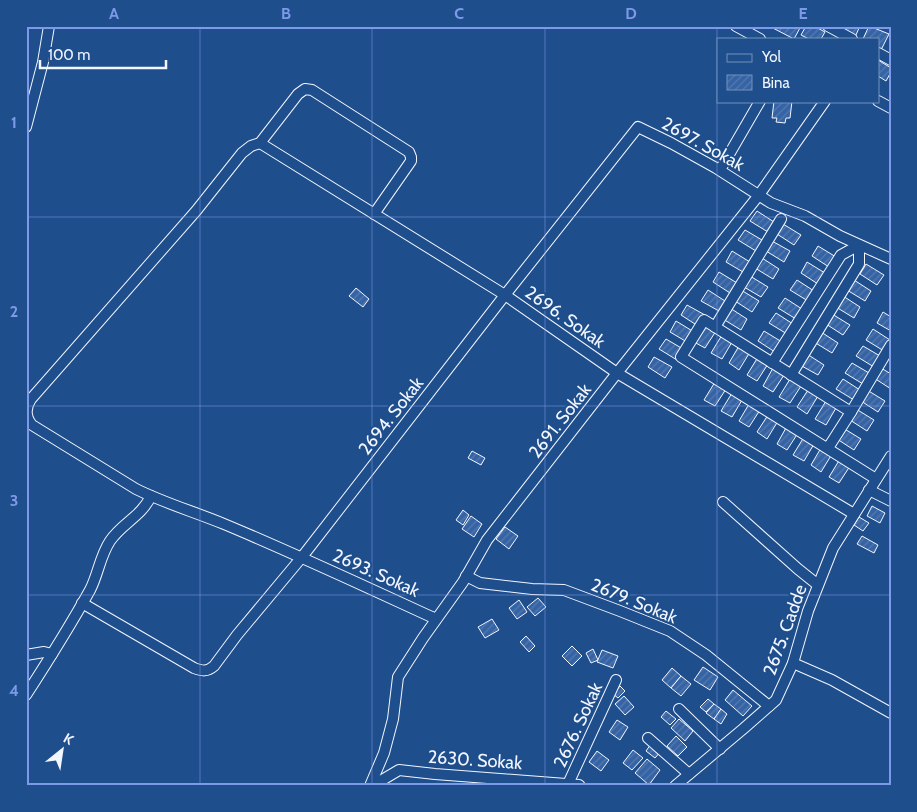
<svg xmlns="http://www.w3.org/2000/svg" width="917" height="812" font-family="Cabin,sans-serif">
  <defs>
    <pattern id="building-hatch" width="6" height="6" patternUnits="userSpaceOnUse" patternTransform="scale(1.25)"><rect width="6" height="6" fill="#3563a3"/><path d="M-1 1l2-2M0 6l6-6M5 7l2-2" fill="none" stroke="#537ab1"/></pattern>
  </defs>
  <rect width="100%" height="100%" fill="#1f4e8c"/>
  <g fill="url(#building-hatch)" stroke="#f2f6ff">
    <path d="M769,26H801L794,39Z"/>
    <path d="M806,26H814L825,32L821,39H809L801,35Z"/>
    <path d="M837,26H860L855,37Z"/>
    <path d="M869,26L889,34L881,50L878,49V39H863Z"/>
    <path d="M878,60L891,68V72L886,81L878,76Z"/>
    <path d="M774,101H792L790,118H786L785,123L776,122L777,118H772Z"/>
    <path d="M757,211L774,222L768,232L750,221Z"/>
    <path d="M783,224L801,235L794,245L777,234Z"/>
    <path d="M745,230L762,240L756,251L738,240Z"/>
    <path d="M772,241L790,251L784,262L766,251Z"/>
    <path d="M818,246L836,257L829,267L812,256Z"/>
    <path d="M732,251L750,262L743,272L726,262Z"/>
    <path d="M762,258L779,269L773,279L755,268Z"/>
    <path d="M807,262L825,273L818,284L801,273Z"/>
    <path d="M866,264L884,275L877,285L860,274Z"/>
    <path d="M719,272L737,283L730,293L713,282Z"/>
    <path d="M750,276L768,287L761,297L744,287Z"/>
    <path d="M797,280L814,291L808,301L790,290Z"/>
    <path d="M854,280L871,291L865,301L847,290Z"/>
    <path d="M356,288L369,299L363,307L349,296Z"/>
    <path d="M708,290L725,301L719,311L701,301Z"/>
    <path d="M741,290L759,301L752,312L735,301Z"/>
    <path d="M843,296L860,307L854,318L836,307Z"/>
    <path d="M785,298L802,309L796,319L778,308Z"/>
    <path d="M687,305L705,315L698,326L681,315Z"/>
    <path d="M730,308L747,319L741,330L723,319Z"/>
    <path d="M883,312L891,317V331L877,323Z"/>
    <path d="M776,313L793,324L787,334L769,323Z"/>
    <path d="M832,314L850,325L843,335L826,324Z"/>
    <path d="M676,321L694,332L687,342L670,332Z"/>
    <path d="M705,324L716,331L705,348L694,342Z"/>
    <path d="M873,329L890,340L884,351L866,340Z"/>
    <path d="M764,331L782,342L775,352L758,341Z"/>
    <path d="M821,332L838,343L832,353L814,342Z"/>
    <path d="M722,335L732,342L722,359L711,353Z"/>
    <path d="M666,339L683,349L677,360L659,349Z"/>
    <path d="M739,346L750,352L739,370L729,363Z"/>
    <path d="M863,346L880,356L874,367L856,356Z"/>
    <path d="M807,354L824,365L818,375L800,365Z"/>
    <path d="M654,357L672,367L665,378L648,367Z"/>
    <path d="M758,357L768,364L757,381L747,375Z"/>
    <path d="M852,363L869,373L863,384L845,373Z"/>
    <path d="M773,368L784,375L773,392L763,386Z"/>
    <path d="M881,368L891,374V389L874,378Z"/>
    <path d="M790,379L801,386L790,403L779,397Z"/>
    <path d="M843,379L860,390L854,400L836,389Z"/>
    <path d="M715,382L726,389L715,406L704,400Z"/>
    <path d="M808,390L818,396L807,414L797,407Z"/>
    <path d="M867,390L885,401L878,412L861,401Z"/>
    <path d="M732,393L742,400L732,417L721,411Z"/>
    <path d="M826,401L836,408L826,425L815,419Z"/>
    <path d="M749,404L760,410L749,427L739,421Z"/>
    <path d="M856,409L874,420L867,431L850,420Z"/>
    <path d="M768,415L778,421L767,439L757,432Z"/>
    <path d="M787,426L798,433L787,450L777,444Z"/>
    <path d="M843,428L861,439L854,450L837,439Z"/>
    <path d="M804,437L814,444L804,461L793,455Z"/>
    <path d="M821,448L832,454L821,472L811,465Z"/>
    <path d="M472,451L485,458L481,465L468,458Z"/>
    <path d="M840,459L850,466L839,483L829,477Z"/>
    <path d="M872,506L885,513L880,523L867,516Z"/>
    <path d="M463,510L469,515L463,525L456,520Z"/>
    <path d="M471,516L482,524L474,537L462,529Z"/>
    <path d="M859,517L869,523L863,531L854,525Z"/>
    <path d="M505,527L518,536L509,549L496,539Z"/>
    <path d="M862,536L878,545L874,553L857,544Z"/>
    <path d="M538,598L546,607L535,616L527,607Z"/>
    <path d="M519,600L527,612L517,619L509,608Z"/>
    <path d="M492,619L499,630L485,638L478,627Z"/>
    <path d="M526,636L535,646L529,652L520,642Z"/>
    <path d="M572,646L582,656L572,666L562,656Z"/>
    <path d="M593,649L598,660L591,663L586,653Z"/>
    <path d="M602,650L618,656L613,668L597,662Z"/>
    <path d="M703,667L718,677L710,690L694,680Z"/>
    <path d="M672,668L681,676L671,688L662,680Z"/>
    <path d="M681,676L691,684L681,696L671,688Z"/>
    <path d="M620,686L625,691L618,698L613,694Z"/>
    <path d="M733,690L752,706L743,716L725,700Z"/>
    <path d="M624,696L634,707L625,715L615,704Z"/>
    <path d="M708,699L714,704L706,712L700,707Z"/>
    <path d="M714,704L721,709L714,719L706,713Z"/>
    <path d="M721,709L727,714L721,724L714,719Z"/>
    <path d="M666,711L676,719L670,725L661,717Z"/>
    <path d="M679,719L693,731L685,741L671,728Z"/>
    <path d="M617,720L628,727L620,740L609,732Z"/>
    <path d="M676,736L687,747L678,756L667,746Z"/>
    <path d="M651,744L661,751L655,758L646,751Z"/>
    <path d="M633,750L643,758L632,770L623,763Z"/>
    <path d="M597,751L609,760L601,771L589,762Z"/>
    <path d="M647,759L660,770L649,785L635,773Z"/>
  </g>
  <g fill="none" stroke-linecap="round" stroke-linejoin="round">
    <defs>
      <g id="minor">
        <path d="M736,26L760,39"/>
        <path d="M828,26L852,39"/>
        <path d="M878,53L891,60"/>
        <path d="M878,101L891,108"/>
        <path d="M26,127L43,62L49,26"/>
        <path d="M260,143L505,295L617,373L854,514"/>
        <path d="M720,170L760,101"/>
        <path d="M374,214L411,161V157L409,152L312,90L305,89L298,94L260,143L251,146L242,153L196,211L31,399C25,408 25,417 32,425L136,489C164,503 195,512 224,524C296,554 366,587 436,619"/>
        <path d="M715,327L781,219"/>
        <path d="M772,363L841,255L859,245V264L791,375"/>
        <path d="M851,412L891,345"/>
        <path d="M828,448L851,412L704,320L681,357L876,479"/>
        <path d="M869,490L891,501"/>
        <path d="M723,502L798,569L818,585"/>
        <path d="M466,576L480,583L532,589L564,590L620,611L670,631L706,655L769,706"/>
        <path d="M82,603L194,668C202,671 207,672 214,666L237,635L302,557L505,295L638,127L671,143L716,168L771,203L805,216L840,236L891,259"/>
        <path d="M26,655L44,652L52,654"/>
        <path d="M793,663L832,680L891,713"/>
        <path d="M26,695C48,661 70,626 90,590C98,575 100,556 110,541C122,523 141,517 151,496"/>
        <path d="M679,709L720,749"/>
        <path d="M648,738L689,774"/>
        <path d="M568,784L616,680"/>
        <path d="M370,786L384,753L393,719L398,677L423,638L463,582L487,540L617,373L759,195L825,101"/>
        <path d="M372,786L399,770L435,774L579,785L580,786"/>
        <path d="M675,786L743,729L776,700L793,663L808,611L833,548L891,456"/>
      </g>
    </defs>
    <use href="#minor" stroke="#f2f6ff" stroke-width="12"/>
    <use href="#minor" stroke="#1f4e8c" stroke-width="10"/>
  </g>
  <path fill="none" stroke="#7d9aea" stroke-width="1" stroke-opacity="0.55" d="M200,26V786M372,26V786M545,26V786M717,26V786M26,217H891M26,406H891M26,595H891"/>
  <g text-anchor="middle" stroke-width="4" stroke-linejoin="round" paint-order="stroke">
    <g font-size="18" fill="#f2f6ff" stroke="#1f4e8c">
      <text transform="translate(703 144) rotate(29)" y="6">2697. Sokak</text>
      <text transform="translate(565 317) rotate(35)" y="6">2696. Sokak</text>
      <text transform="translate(391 416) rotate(-52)" y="6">2694. Sokak</text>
      <text transform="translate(560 421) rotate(-52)" y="6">2691. Sokak</text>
      <text transform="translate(376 573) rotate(24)" y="6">2693. Sokak</text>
      <text transform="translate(634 601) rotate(22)" y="6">2679. Sokak</text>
      <text transform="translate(785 630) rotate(-70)" y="6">2675. Cadde</text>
      <text transform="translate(578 725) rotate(-65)" y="6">2676. Sokak</text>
      <text transform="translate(475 760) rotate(4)" y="6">2630. Sokak</text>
    </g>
  </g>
  <rect width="917" height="812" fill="none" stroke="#1f4e8c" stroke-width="55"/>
  <rect x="717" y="38" width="162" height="65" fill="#1f4e8c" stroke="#7391ba"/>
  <rect x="727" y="54" width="25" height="8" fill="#1f4e8c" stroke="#7391ba"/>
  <text x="762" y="62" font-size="15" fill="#f2f6ff">Yol</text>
  <rect x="727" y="75" width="25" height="15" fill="url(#building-hatch)" stroke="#7391ba"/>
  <text x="762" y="88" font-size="15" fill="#f2f6ff">Bina</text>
  <g transform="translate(62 750) rotate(30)" stroke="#1f4e8c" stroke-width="4" paint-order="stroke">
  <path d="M0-4L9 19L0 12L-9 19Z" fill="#f2f6ff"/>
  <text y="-8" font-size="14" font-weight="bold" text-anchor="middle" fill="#f2f6ff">K</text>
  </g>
  <path d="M40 60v8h126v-8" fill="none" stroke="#f2f6ff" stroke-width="2.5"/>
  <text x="48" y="60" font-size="15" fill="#f2f6ff" stroke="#1f4e8c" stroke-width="4" paint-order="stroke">100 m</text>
  <rect x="28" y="28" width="862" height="756" fill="none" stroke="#7d9aea" stroke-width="2"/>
  <g font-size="16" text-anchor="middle" font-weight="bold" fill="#7d9aea">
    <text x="114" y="19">A</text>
    <text x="286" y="19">B</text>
    <text x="459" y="19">C</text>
    <text x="631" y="19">D</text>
    <text x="803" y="19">E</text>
    <text x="14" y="128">1</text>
    <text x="14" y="317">2</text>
    <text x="14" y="506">3</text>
    <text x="14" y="696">4</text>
  </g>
</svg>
